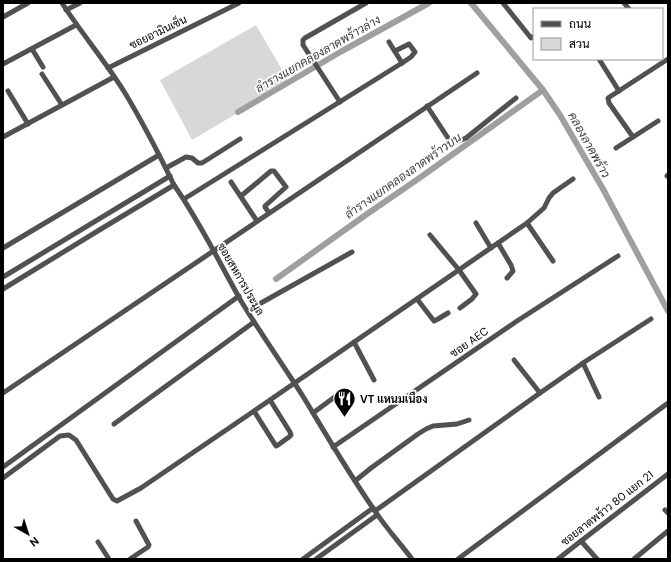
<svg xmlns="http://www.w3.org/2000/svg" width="671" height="562" font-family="'DM Sans',Sarabun,sans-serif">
  <rect width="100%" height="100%" fill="#fff"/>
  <path fill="#d8d8d8" d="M256,25L288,80L238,110L236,114L192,140L160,80Z"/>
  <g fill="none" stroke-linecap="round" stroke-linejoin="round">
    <g stroke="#9f9f9f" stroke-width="6">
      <path d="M471,3L543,90L560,115L603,189L668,311"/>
      <path d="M238,112L342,51L429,3"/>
      <path d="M276,279L367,214L418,179L543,90"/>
    </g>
    <g stroke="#515151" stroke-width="5">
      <path d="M62,3C82,34 106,62 125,93C143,123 159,154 174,185C200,222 219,262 241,301C261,334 283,365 304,398C327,436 349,474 375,511C386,528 400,543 412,559"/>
      <path d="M503,3L531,38L534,36"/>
      <path d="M624,3L629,9"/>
      <path d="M66,10L80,3"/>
      <path d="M3,17L28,3"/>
      <path d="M389,42L402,63"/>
      <path d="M32,49L43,67"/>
      <path d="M599,59L619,91"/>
      <path d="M3,64L76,25"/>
      <path d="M108,68L239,3"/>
      <path d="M42,74L62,105"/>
      <path d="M8,91L28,124"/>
      <path d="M340,102L303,45V40L305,38L366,3"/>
      <path d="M427,106L450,141L454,143L466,138L516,98"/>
      <path d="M3,137L114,77"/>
      <path d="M633,137L609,103L608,98L668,59"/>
      <path d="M616,148L658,121"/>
      <path d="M166,168L186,157L192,158L198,163H202L240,139"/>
      <path d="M667,176L668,175"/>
      <path d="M231,182L257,221"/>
      <path d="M241,196L271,171H274L286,187L265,206V207L269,213"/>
      <path d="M184,199L402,63L411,57L415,52L409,44L395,51"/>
      <path d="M476,223L491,248"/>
      <path d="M527,223L553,261"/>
      <path d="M430,235L459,270L476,294L472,299L460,308"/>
      <path d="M498,243L511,265L513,271L507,278"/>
      <path d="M3,248L159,155"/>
      <path d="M3,277L170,176"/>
      <path d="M3,289L101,229L174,185"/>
      <path d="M417,299L434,321L438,319L448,313"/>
      <path d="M261,303L352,252"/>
      <path d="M354,342L374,380"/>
      <path d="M514,360L540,393"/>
      <path d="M583,363L599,397"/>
      <path d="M3,393L477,73"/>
      <path d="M254,411L276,446L278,445L289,437L291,435L290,432L270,400"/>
      <path d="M313,413L340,393H343L349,399"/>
      <path d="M114,424L254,322"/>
      <path d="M333,447L517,321L618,256"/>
      <path d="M3,467L239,296"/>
      <path d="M3,478L60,436L69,435L76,440L113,499L117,501L141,488L254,411L527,223L544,208L549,198L553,193L573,179"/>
      <path d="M355,481L371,468L418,434L426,429L433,426L457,424L469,420"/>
      <path d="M665,510L668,513"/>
      <path d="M375,511L540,393L586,361L651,319"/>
      <path d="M581,541L597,559"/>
      <path d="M98,542L109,559"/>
      <path d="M130,559L148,547L149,545L136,521"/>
      <path d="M303,559L373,508"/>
      <path d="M316,559L377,515"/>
      <path d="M458,559L668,403"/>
      <path d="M558,559L581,541L668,474"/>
      <path d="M634,559L668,531"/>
    </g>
  </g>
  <defs>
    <symbol id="restaurant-pin" viewBox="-11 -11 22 30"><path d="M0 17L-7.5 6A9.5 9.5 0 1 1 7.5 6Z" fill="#000" stroke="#fff"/><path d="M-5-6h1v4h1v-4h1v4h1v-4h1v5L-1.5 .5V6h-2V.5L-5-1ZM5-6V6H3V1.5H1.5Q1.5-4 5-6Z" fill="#fff"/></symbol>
  </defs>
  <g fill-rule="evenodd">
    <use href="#restaurant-pin" x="332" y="386" width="25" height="34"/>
  </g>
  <g text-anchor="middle" stroke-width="3.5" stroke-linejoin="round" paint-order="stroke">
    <g font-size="11" fill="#000" stroke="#fff">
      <text transform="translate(158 32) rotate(-26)" y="4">ซอยอามินเซ็น</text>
      <text transform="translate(241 279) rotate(60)" y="4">ซอยสหการประมูล</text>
      <text transform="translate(469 342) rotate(-35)" y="4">ซอย AEC</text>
      <text transform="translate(607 508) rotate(-38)" y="4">ซอยลาดพร้าว 80 แยก 21</text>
    </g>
    <g font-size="11" font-weight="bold" fill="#000" stroke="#fff" text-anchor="start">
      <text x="360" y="403">VT แหนมเนือง</text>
    </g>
    <g font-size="12" font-style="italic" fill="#404040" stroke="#fff">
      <text transform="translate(318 54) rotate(-30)" y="4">ลำรางแยกคลองลาดพร้าวล่าง</text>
      <text transform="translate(589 145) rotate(61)" y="4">คลองลาดพร้าว</text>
      <text transform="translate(403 176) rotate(-35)" y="4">ลำรางแยกคลองลาดพร้าวบน</text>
    </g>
  </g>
  <rect width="671" height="562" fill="none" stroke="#000000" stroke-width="8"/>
  <rect x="533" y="8" width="130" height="52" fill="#ffffff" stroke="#999999"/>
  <rect x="541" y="21" width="20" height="6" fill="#515151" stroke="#999999"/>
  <text x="569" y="28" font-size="12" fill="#000000">ถนน</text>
  <rect x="541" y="38" width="20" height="12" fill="#d8d8d8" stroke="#999999"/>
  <text x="569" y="48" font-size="12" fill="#000000">สวน</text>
  <g transform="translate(28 534) rotate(141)" stroke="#ffffff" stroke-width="3" paint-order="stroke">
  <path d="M0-3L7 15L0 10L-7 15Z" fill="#000000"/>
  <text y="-6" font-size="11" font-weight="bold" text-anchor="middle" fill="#000000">N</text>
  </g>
</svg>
